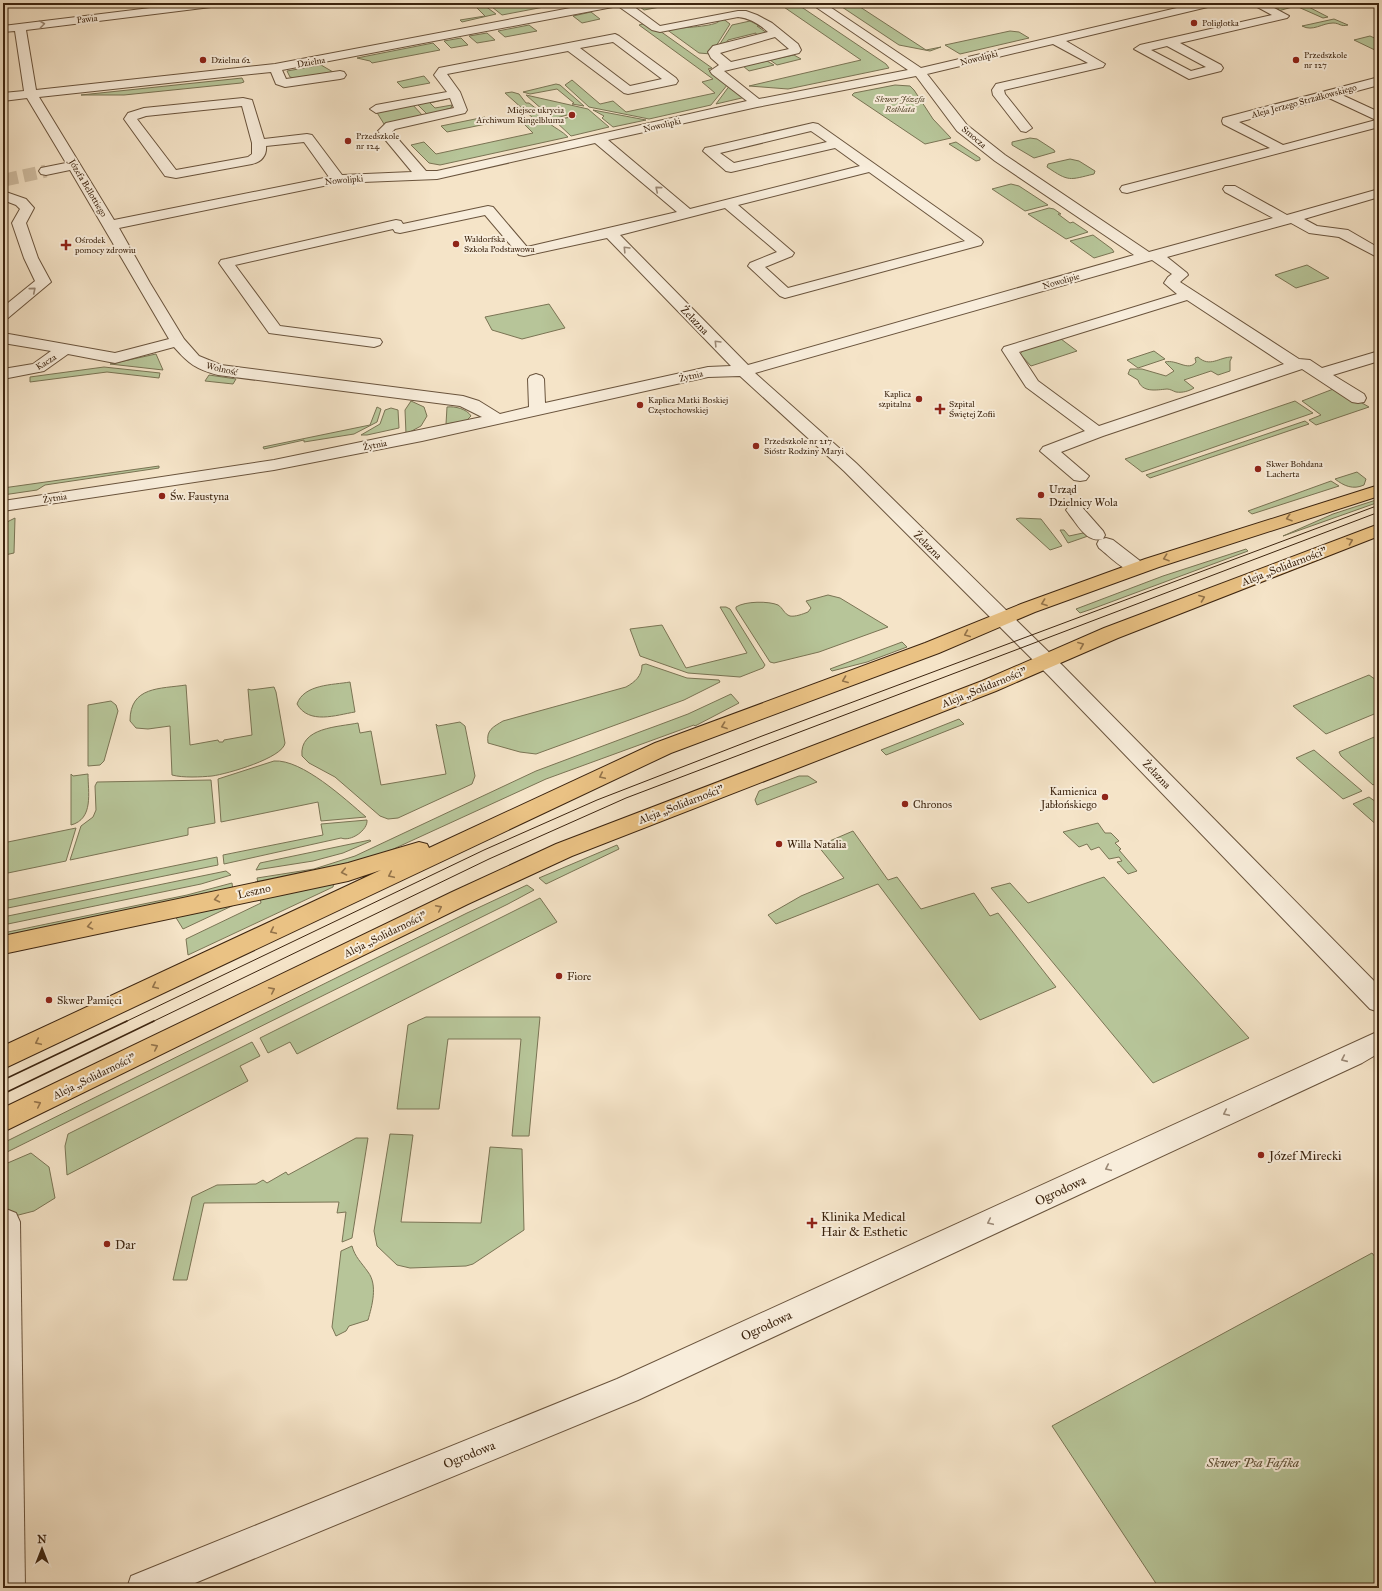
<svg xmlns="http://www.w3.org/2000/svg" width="1382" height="1591" font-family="'IM FELL Great Primer',serif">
  <rect width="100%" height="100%" fill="#f5e4c8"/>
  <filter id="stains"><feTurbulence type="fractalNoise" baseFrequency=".005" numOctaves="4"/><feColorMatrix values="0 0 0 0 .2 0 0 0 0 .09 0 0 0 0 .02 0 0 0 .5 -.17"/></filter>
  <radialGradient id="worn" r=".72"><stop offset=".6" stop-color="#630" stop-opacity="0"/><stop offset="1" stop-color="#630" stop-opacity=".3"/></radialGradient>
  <g fill="#b7c599" stroke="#7a7454">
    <path d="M472,3H481L496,14L462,22L460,20L485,16Z"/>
    <path d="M487,3H565L502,15Z"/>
    <path d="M642,3H681L644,10L636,4Z"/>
    <path d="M778,3L797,4L886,64L889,68L788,89L749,86L861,60Z"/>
    <path d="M836,3H854L926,50L941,47L930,51L899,45Z"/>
    <path d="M1278,3H1306L1303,4L1328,17L1323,18L1296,6L1278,11Z"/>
    <path d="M591,12L600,19L582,23L573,16Z"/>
    <path d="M722,18L730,24L711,54L699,53L666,29C677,28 711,27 718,22C720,21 721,19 722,18Z"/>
    <path d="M1334,19L1348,25C1340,27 1340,23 1333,23C1322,23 1313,32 1302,26Z"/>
    <path d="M750,21L760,26H757L767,33L756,37V33L728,40L725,45L718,47L732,25Z"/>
    <path d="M646,23L656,31H660L712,68L708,69L728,84L711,105L649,119L589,107L565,85L572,80L600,104L613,101L626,112L715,93L702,82L713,79L639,25Z"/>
    <path d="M529,25L537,31L505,37L498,31Z"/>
    <path d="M1010,31L1019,32L1029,38L960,54L945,45Z"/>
    <path d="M487,33L495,40L477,43L469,36Z"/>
    <path d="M1370,36L1379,40V52L1354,40Z"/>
    <path d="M461,38L468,45L451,48L444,41Z"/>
    <path d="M433,43L440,50L372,63L370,61L357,58Z"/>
    <path d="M794,55L801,59L777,65L770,60Z"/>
    <path d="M767,61L774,65L749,71L743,66Z"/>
    <path d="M321,65L333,72L294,78L290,77L287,71Z"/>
    <path d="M424,76L430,83L403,88L397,82Z"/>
    <path d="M242,78L244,82L241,83L124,95H81Z"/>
    <path d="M556,84L560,85L584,106L572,104L574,103L557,89L530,94L523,92Z"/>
    <path d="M730,85L746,97L716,104Z"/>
    <path d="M895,85L910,86L914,90L933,119L951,138L925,144L852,95L854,93Z"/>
    <path d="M512,92L519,94L526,103H529L538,110L536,112C541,116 546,118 552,122L550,124C555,128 562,131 568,137L440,165L429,163L411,145L424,142L436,154L533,133L521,121L533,118L505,93Z"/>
    <path d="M526,95L588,109L609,127L571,136L554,120L577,116L574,113L553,119Z"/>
    <path d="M444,99H447L430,103L435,108L452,105L451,108L428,115L416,103Z"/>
    <path d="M412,104L423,116L384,124L376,111Z"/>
    <path d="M593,110L646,120L613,127L602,118L604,116Z"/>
    <path d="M485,117L491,123L447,132L441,126Z"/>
    <path d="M1030,138L1037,139L1054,150L1055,152L1034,158L1012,145V142Z"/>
    <path d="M956,142L980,158V160L976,161L949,144Z"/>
    <path d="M1070,159L1079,161L1095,171L1094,174C1069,180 1069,182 1047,167L1048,164Z"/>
    <path d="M1011,184L1019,186L1048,205L1025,211L992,189Z"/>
    <path d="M1049,208L1054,209L1061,214H1058L1070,223L1073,222L1088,232L1066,239L1028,214Z"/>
    <path d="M1093,235L1112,249L1114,252L1094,258L1070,241Z"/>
    <path d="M1307,265L1329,278L1296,288L1275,275Z"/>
    <path d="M549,304L565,328L522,339L492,330L485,317Z"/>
    <path d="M1061,339L1077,351L1031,366L1020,354L1024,349Z"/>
    <path d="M1154,351L1165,359L1138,368L1127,360Z"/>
    <path d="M156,354L163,370L110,364Z"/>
    <path d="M1198,357C1210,368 1219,357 1232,357L1230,361V371L1218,375L1211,371L1184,380L1194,388C1189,391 1183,393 1176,392C1173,391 1170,389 1167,389C1156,390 1142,393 1138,380L1128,374L1130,369H1142L1166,376L1174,371L1165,362C1177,359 1188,372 1196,362L1195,358Z"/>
    <path d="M104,367L160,373L159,378L107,372L30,382V377Z"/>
    <path d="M209,375L236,379L233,384L205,381Z"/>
    <path d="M1336,388L1369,407L1316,425L1309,420L1321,415L1302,401Z"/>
    <path d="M411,401L424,407L427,416L421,426L406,434L405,410Z"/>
    <path d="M1295,401L1313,413L1142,472L1125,459Z"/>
    <path d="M377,407L381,409L377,422L354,434L304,442V440L264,449L263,447L370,425Z"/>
    <path d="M447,407C455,406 467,409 471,416L466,421L446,424Z"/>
    <path d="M391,408L398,410L399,428L367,435H361L380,424L385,410Z"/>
    <path d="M1305,421L1309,424L1150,478L1146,475Z"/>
    <path d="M159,466V468L45,485L37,490L3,495V488Z"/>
    <path d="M1357,472L1366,479L1364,485C1353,490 1344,486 1335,479Z"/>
    <path d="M1331,481L1339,486L1252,514L1248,511Z"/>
    <path d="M1379,499V502L1283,536L1333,514Z"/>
    <path d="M15,518L14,553L5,555L7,522Z"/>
    <path d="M1020,518L1041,519L1062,546L1050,550L1016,519Z"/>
    <path d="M1060,530H1064L1069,536L1083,533L1091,535L1068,543Z"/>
    <path d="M1246,549L1248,551L1092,609L1080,613L1076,609L1163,576Z"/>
    <path d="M828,595L840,598L888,627L819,652L774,663L770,662L736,609V607C745,601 769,601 778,605C783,608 784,614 790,616C795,617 803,614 808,612L811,608L806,601Z"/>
    <path d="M720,607H726L730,609L765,665L763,668L740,677L688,673L640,656L630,629L662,625L686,668L747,653Z"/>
    <path d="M902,642L907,647L867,662L832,671L830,669Z"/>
    <path d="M646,664L687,678L719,680L720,682L684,700L536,754L520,752L488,743C486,730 493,727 503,721L626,687C635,682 642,676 642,665Z"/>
    <path d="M1369,675L1379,682V712L1326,734L1293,706Z"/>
    <path d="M350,682L355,712C336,715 309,725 297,704C304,684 333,685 350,682Z"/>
    <path d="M186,685L190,745L218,740L219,742H223L224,740L252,735L248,689L251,690L274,687L276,692L285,743C283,758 227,774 212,776C201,777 183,778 172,775L170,726L148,729L136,728L130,721C130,686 160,689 186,685Z"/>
    <path d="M731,694L739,703L695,726L694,725L546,779L376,857L258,883L257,878L314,869L355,856L536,771L688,714Z"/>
    <path d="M111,701L116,705L118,711L104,761L100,765L88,766V705Z"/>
    <path d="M959,719L964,724L886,755L881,750Z"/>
    <path d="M460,722L465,726L475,776L472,784L398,818L388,819L380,816L335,777L309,763L302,756C299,727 339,727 358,723L360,733L371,731L381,785L446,774L436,724L438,726Z"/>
    <path d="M1379,735V781L1373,785L1341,756L1339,752Z"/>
    <path d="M1314,750L1362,791L1343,799L1296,758Z"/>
    <path d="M274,761C302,759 345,799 366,817L321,821L318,802L221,822L218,779Z"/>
    <path d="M71,774L73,776L88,774C88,792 94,819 71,825Z"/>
    <path d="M799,776H808L817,782L757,805L755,800L759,791Z"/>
    <path d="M211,780L215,823L188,828V835L70,860L81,826L93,817L96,810L95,786L97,782Z"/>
    <path d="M1369,797L1379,804V827L1353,804Z"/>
    <path d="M367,820C368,830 351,842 341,838L224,864L223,855L323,835L321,824Z"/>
    <path d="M1098,823L1105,833H1111L1119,841L1115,843L1121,849L1119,850L1137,871L1128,874L1117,862L1122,861L1119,857L1109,859L1099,847L1091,850L1087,844L1079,847L1063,832Z"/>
    <path d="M76,828L66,861L3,874V843Z"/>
    <path d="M853,831L888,880L897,877L921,909L974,893L990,916L998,913L1056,987L980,1020L878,884L776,924L768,915L801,896L844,878L818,846Z"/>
    <path d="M370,840L371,841L343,853L313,861L256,870L260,863Z"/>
    <path d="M617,845L619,849L546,884L539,878Z"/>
    <path d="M217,857L218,865L3,909V901Z"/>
    <path d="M226,871L231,875L201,884L3,925V917Z"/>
    <path d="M1104,877L1249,1038L1153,1083L991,888L1010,883L1028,903Z"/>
    <path d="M232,883L233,891L3,939V933L187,895Z"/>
    <path d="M334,883L333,887L188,955L186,939L261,903L260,898Z"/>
    <path d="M527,885L534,890L508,904L3,1154V1143L467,913Z"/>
    <path d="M540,898L557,922L297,1054L290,1042L268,1053L260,1038Z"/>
    <path d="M234,904V905L183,929L175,916Z"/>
    <path d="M426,1017H540L529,1136H512L521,1039H448L439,1109H397L408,1025Z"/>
    <path d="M252,1042L260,1056L240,1066L248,1081L67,1175L65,1146L68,1134Z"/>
    <path d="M390,1134L413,1135L401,1222L481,1223L490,1147L522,1149L524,1230L473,1264L466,1266L410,1268L397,1265L377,1246L374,1231Z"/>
    <path d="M356,1138H368L352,1238L342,1242L346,1212L337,1213L339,1202L204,1203L187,1280H173L192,1197L217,1185L256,1184L263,1180L267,1183L286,1172L288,1175Z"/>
    <path d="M31,1153L49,1167L55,1198L34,1211L3,1219V1165Z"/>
    <path d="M352,1246C355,1257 361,1262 368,1272C378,1285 372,1306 368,1320L349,1326L346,1331L336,1336L332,1327L341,1251Z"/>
    <path d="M1372,1253L1379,1262V1588H1159L1052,1426Z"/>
  </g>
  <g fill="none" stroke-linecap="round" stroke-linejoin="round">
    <path stroke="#d0bea3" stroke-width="13" stroke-dasharray="13 6" stroke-linecap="butt" d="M5,180L46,171"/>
    <defs>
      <g id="minor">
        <path d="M191,3H225L219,6L26,30L36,90L275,64L597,3H629L660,26L738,11H746L757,15L772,23L798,44L801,50L799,53L724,71L759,99L908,70L810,3H824L921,68L1198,3H1218L1216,5L1066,41L1105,64L1103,67L1004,90L1005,94L1032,128L1026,132L1021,131L993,95L992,90L996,84L1088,63L1053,44L927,74L967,125L1005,155L1149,252L1273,218L1225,192L1223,189L1225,186H1235L1287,215L1379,189V197L1304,219L1317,226L1348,230L1379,248V258L1339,237L1309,233L1291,223L1167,257L1187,273L1188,275L1180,282L1299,359L1310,360L1322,368L1379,351V361L1333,375L1364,394L1366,398L1364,402L1358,403L1352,402L1302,369L1103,436L1061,452L1089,476L1086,480L1080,481L1074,480L1040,451L1043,447L1085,431L1026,387L1002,350L1004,347L1177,294L1164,283L1168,277L1172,274L1152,260L755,373L856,463L1063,666L1379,986V1012L1370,1009L1049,676L844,471L740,376L708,377L422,441L274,470L3,511V501L274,460L482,417L460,406L218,375C196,369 189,364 174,347L115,363L68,354L44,371L3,379V369L33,364L51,351L3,343V333L115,353L169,339L70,170L46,175L41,174L39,171L41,168L66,163L27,98L3,101V93L24,91L15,31L3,32V26ZM618,6L652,30L660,32L738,17C750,18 759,24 768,32L713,46L708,52L711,58L719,65L710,71L712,74L747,101L437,171H426L392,132L395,129L465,113L467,110L460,92L447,74L568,51L624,93L628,94L676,84L678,81L676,78L619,36L615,34L439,68L434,75L447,92L376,105L370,109L376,113L450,98L454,108L386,123L378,131L412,172L342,175L312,135L307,134L264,139L252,100L243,98L144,108L128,113L124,119L165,176L176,178L252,164C261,162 267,156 266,146L304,142L329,177L114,220L39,97L271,72L276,84L285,87L340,79L344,78L346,75L344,72L340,71L286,79L282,70ZM775,37L789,49L731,62L720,53ZM613,42L662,79L630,86L580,48ZM916,76L957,131L995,161L1134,255L748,365L620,235L725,208L777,252L750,263L748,266L780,296L785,298L981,245L983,242L981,239L818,124L813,123L710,147L705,148L703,151L726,171L731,172L835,148L860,166L690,209L608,140L757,107ZM242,106L252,143V154L248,157L176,170L137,119L146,116ZM811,131L827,142L734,163L720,153ZM595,143L677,212L527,247L493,207L488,206L403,224L401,221L396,220L226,259L221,260L219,263L269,333L374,347L380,345L382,342L380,339L280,326L235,265L393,229L395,232L400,233L485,215L519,255L524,256L607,238L731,366L708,367L545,403L544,379L542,376L536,374L530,376L528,379L529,407L500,414L479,401L463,396L221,365L199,356L184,339L150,283L119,228L338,183L437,179ZM869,172L965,241L788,288L765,267L792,256L794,253L738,205ZM1187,300L1284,364L1099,426L1038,381L1019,352Z"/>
        <path d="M1250,3H1265L1289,16L1287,18L1180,43L1221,65L1223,68L1221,71L1189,79L1134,49L1140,45L1272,15ZM1167,46L1206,67L1191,71L1151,50Z"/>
        <path d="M1379,77V85L1342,95L1379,112V127L1127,193L1122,192L1120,189L1122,186L1270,148L1223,124L1222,121L1223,118ZM1329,98L1376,120L1283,145L1239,122Z"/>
        <path d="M3,191L26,199L34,208L26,223L38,258L51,282L8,318L3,320V307L35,281L24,258L12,223L20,209L16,205L3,200Z"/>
        <path d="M1075,505L1081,506L1103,531L1105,535L1103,539C1086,543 1078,525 1069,514L1066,510L1069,506Z"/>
        <path d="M1106,538L1113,540L1144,564L1146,568L1144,572C1127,576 1112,558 1099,548L1097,544L1099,540Z"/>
        <path d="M1379,1031V1053L1362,1063L638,1400L183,1588H127L131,1576L617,1379Z"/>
        <path d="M6,1209L16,1213L20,1222L25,1588H3V1210Z"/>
      </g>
      <g id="major">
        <path d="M1379,485V496L1159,567L1035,612L939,653L671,753L3,1069V1046L381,870L348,881L3,954V936L348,863L419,842L427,844L429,848L655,743L925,643L1021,604L1145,559Z"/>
        <path d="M1379,524V536L1118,638L996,691L572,856L468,904L3,1132V1108L452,892L556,844L982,681L1104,628Z"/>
      </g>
    </defs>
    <use href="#minor" stroke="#6a543d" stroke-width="2"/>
    <use href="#major" stroke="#3c240f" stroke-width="2"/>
    <use href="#minor" fill="#f8eddb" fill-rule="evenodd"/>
    <use href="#major" fill="#eac284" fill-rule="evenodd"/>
    <g stroke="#3c240f" stroke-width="1">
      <path d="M125,1022L484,850L597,800L762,736L1379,505"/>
      <path d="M152,1022L489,859L626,798L1379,512"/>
    </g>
    <g stroke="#3c240f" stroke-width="1.5">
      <path d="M3,1080L127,1021"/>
      <path d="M3,1094L154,1021"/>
    </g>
  </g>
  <defs><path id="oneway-chevron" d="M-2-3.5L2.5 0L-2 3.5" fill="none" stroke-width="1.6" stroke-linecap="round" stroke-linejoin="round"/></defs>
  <g stroke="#9a8875">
    <use href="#oneway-chevron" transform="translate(42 24) rotate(-7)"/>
    <use href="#oneway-chevron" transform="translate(658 189) rotate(-140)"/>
    <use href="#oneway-chevron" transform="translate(626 249) rotate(-134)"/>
    <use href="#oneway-chevron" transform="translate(33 290) rotate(-40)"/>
    <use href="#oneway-chevron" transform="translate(717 343) rotate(-134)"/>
    <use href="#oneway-chevron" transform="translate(1344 1059) rotate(156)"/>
    <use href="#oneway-chevron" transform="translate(1226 1113) rotate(155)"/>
    <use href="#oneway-chevron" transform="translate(1108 1168) rotate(155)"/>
    <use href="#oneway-chevron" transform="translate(990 1222) rotate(155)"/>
  </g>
  <g stroke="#93734a">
    <use href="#oneway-chevron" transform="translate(1289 518) rotate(162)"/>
    <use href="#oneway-chevron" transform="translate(1350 541) rotate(-21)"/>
    <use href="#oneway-chevron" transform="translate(1166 558) rotate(161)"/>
    <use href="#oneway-chevron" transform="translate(1202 598) rotate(-21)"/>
    <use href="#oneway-chevron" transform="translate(1044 603) rotate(160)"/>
    <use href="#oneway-chevron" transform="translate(967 634) rotate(157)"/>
    <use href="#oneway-chevron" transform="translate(1081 645) rotate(-22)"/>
    <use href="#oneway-chevron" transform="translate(845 680) rotate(159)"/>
    <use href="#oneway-chevron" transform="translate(724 726) rotate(160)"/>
    <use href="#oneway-chevron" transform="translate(602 776) rotate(155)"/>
    <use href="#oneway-chevron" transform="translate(344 872) rotate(168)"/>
    <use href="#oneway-chevron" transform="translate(391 875) rotate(155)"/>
    <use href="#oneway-chevron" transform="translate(217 899) rotate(168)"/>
    <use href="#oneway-chevron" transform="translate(439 908) rotate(-26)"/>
    <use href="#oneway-chevron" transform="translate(90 926) rotate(168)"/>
    <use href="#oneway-chevron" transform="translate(273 931) rotate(155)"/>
    <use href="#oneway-chevron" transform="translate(155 986) rotate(155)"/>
    <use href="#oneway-chevron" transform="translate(272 990) rotate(-26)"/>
    <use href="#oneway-chevron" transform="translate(38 1042) rotate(155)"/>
    <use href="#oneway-chevron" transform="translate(155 1047) rotate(-26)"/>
    <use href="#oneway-chevron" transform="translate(38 1104) rotate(-26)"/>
  </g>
  <g fill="#8f2418" stroke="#f8eddb" stroke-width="1.5">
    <circle cx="1194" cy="23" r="4"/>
    <circle cx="203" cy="60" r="4"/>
    <circle cx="1296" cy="60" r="4"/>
    <circle cx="572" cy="115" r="4"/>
    <circle cx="348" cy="141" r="4"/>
    <circle cx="456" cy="244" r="4"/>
    <path d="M64 239h4v4h4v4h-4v4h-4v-4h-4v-4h4z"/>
    <circle cx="919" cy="399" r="4"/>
    <circle cx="640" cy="405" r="4"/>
    <path d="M938 403h4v4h4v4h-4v4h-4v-4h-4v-4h4z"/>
    <circle cx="756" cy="446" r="4"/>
    <circle cx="1258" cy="469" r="4"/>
    <circle cx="1041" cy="495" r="4"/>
    <circle cx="162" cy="496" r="4"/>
    <circle cx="1105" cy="797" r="4"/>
    <circle cx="905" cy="804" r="4"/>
    <circle cx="779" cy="844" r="4"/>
    <circle cx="559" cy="976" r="4"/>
    <circle cx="49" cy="1000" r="4"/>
    <circle cx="1261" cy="1155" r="4"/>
    <path d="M810 1217h4v4h4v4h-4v4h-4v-4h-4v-4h4z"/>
    <circle cx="107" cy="1244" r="4"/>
  </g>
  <g text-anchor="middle" stroke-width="4" stroke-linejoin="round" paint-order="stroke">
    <g font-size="9" fill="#3c240f" stroke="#f8eddb">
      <text transform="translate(87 19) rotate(-7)" y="3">Pawia</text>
      <text transform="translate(979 58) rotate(-14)" y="3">Nowolipki</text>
      <text transform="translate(311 62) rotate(-10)" y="3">Dzielna</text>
      <text transform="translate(1304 101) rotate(-15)" y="3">Aleja Jerzego Strzałkowskiego</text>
      <text transform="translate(662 125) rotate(-13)" y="3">Nowolipki</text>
      <text transform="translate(974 137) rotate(40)" y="3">Smocza</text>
      <text transform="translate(344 180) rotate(-5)" y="3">Nowolipki</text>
      <text transform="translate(88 188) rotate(59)" y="3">Józefa Bellottiego</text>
      <text transform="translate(1061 281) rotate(-16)" y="3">Nowolipie</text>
      <text transform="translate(46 362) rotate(-32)" y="3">Kacza</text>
      <text transform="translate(222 369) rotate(13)" y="3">Wolność</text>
      <text transform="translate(691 376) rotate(-13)" y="3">Żytnia</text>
      <text transform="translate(375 445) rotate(-11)" y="3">Żytnia</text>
      <text transform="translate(55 498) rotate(-9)" y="3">Żytnia</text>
    </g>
    <g font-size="9" fill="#3c240f" stroke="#f8eddb" text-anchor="start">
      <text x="1202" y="26">Poliglotka</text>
      <text x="1304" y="58">Przedszkole<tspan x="1304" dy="10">nr 127</tspan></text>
      <text x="211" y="63">Dzielna 62</text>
      <text x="564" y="113" text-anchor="end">Miejsce ukrycia<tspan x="564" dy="10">Archiwum Ringelbluma</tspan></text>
      <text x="356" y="139">Przedszkole<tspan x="356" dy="10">nr 124</tspan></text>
      <text x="464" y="242">Waldorfska<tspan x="464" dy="10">Szkoła Podstawowa</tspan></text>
      <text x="75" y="243">Ośrodek<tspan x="75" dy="10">pomocy zdrowiu</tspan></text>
      <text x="911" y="397" text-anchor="end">Kaplica<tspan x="911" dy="10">szpitalna</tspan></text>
      <text x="648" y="403">Kaplica Matki Boskiej<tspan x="648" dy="10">Częstochowskiej</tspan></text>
      <text x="949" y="407">Szpital<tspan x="949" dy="10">Świętej Zofii</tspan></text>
      <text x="764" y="444">Przedszkole nr 217<tspan x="764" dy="10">Sióstr Rodziny Maryi</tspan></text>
      <text x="1266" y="467">Skwer Bohdana<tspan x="1266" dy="10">Lacherta</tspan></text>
    </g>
    <g font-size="9" font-style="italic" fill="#5b4c32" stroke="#f8eddb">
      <text x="900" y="102">Skwer Józefa<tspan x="900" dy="10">Rotblata</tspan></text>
    </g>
    <g font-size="11" fill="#3c240f" stroke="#f8eddb">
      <text transform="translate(695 320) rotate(46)" y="4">Żelazna</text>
      <text transform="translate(928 545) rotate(45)" y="4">Żelazna</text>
      <text transform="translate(1284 566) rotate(-21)" y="4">Aleja „Solidarności”</text>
      <text transform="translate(984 687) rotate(-22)" y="4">Aleja „Solidarności”</text>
      <text transform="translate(1157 774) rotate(46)" y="4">Żelazna</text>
      <text transform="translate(681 804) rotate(-21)" y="4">Aleja „Solidarności”</text>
      <text transform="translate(254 891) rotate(-12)" y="4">Leszno</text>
      <text transform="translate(385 934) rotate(-26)" y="4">Aleja „Solidarności”</text>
      <text transform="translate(94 1076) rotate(-26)" y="4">Aleja „Solidarności”</text>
    </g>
    <g font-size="11" fill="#3c240f" stroke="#f8eddb" text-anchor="start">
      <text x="1049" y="493">Urząd<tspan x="1049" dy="13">Dzielnicy Wola</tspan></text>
      <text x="170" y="500">Św. Faustyna</text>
      <text x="1097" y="795" text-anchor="end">Kamienica<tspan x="1097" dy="13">Jabłońskiego</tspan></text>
      <text x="913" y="808">Chronos</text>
      <text x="787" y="848">Willa Natalia</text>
      <text x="567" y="980">Fiore</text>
      <text x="57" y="1004">Skwer Pamięci</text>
    </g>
    <g font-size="13" fill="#3c240f" stroke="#f8eddb" text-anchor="start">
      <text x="1269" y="1160">Józef Mirecki</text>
      <text x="821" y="1221">Klinika Medical<tspan x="821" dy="15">Hair &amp; Esthetic</tspan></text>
      <text x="115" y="1249">Dar</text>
    </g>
    <g font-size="13" fill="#3c240f" stroke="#f8eddb">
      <text transform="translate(1060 1190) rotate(-25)" y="5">Ogrodowa</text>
      <text transform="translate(766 1325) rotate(-25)" y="5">Ogrodowa</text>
      <text transform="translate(469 1454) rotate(-22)" y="5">Ogrodowa</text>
    </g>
    <g font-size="13" font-style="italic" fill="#5b4c32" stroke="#f8eddb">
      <text x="1253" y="1467">Skwer Psa Fafika</text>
    </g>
  </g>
  <rect width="1382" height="1591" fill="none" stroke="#f5e4c8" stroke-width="16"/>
  <rect x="4" y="4" width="1374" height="1583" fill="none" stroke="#3c240f" stroke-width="2"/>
  <rect x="8" y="8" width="1366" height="1575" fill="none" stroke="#3c240f"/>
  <g transform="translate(42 1549)" stroke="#f8eddb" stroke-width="3" paint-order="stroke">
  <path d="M0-3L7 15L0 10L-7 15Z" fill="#3c240f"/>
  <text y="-6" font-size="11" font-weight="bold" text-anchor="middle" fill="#3c240f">N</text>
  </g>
  <rect width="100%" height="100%" filter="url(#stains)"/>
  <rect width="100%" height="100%" fill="url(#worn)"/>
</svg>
